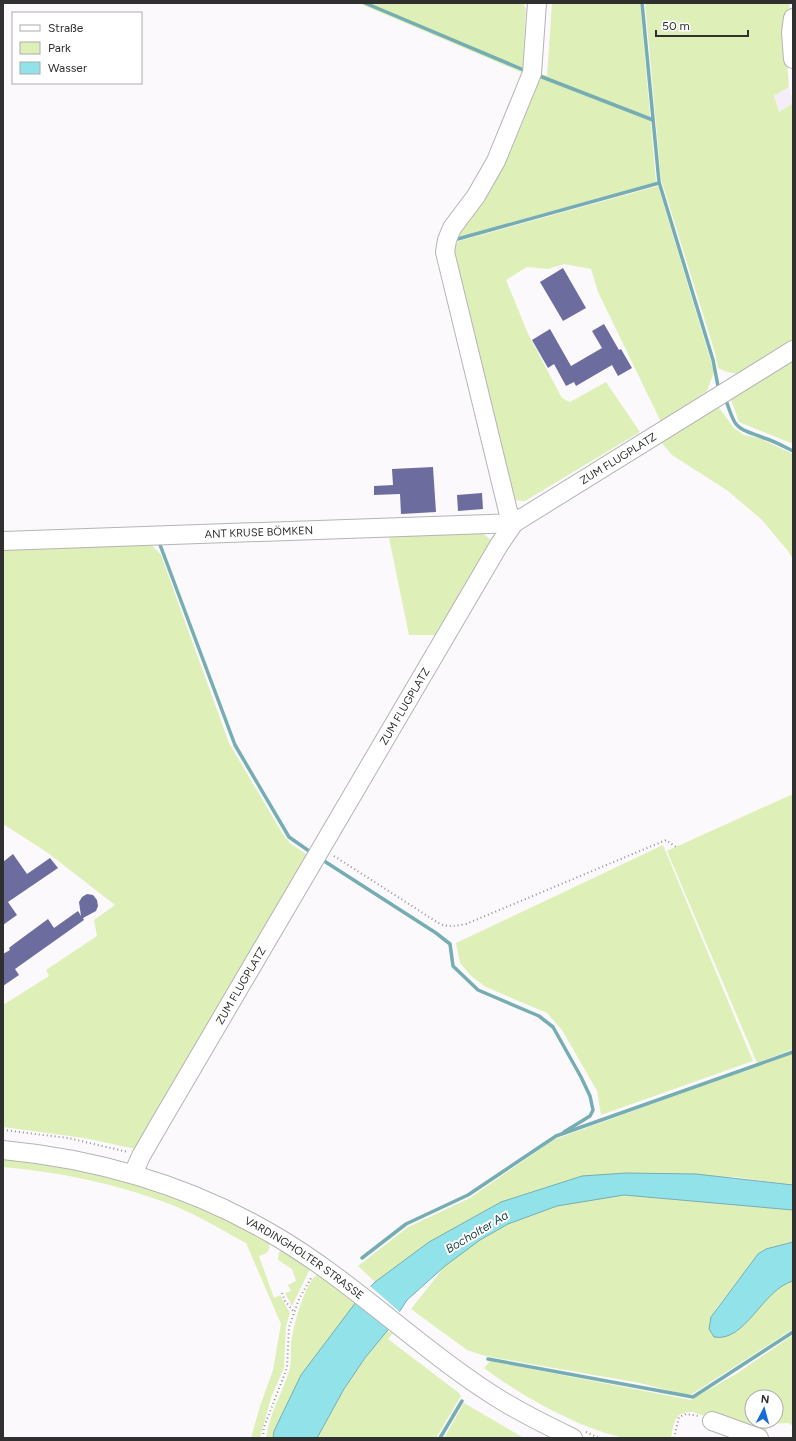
<svg xmlns="http://www.w3.org/2000/svg" width="796" height="1441" font-family="Figtree,sans-serif">
  <rect width="100%" height="100%" fill="#fbf9fc"/>
  <path fill="#f5eef8" d="M789,87L793,103L779,112L774,96Z"/>
  <g fill="#def0b8" fill-rule="evenodd">
    <path d="M358,3H523L526,9L523,65L530,70L525,74Z"/>
    <path d="M552,3H640L656,182L451,239L536,72L547,76Z"/>
    <path d="M645,3H790L785,33L789,87L774,96L779,112L793,103V340L746,372C735,375 729,373 718,368L715,353L661,179Z"/>
    <path d="M658,186L714,372L707,391L661,422L598,292L591,269L564,264L548,269L527,267L506,280L529,336L562,398L570,402L606,382L640,432L525,501L511,500L450,250L459,241Z"/>
    <path d="M793,359V444L739,422L730,397Z"/>
    <path d="M717,405L734,428L744,435L759,438L793,454V559L788,551L762,520L728,491L672,455L660,441Z"/>
    <path d="M479,530L492,541L437,635H409L388,533Z"/>
    <path d="M150,543L161,555L229,743L284,836L291,844L308,855L136,1149L84,1138L3,1127V1005L49,976L46,970L97,936L94,920L115,905L48,853L3,824V547Z"/>
    <path d="M793,794V1049L757,1063L667,851Z"/>
    <path d="M663,845L753,1061L601,1115L597,1091L562,1030L547,1013L486,987L472,977L460,963L456,943Z"/>
    <path d="M793,1053V1185L735,1177L582,1176L501,1202L429,1242L375,1282L358,1266L408,1227L470,1198L553,1140Z"/>
    <path d="M3,1156L75,1166L193,1202L268,1239C272,1250 268,1253 259,1256L274,1298L280,1295L290,1313L286,1326L284,1368L271,1398L260,1438H251L260,1406L273,1370L281,1324L246,1243C220,1229 194,1213 167,1203C114,1183 59,1172 3,1167Z"/>
    <path d="M624,1195L793,1210V1242L766,1249L758,1254L715,1310L736,1332C754,1315 767,1288 793,1281V1329L692,1394L686,1395L640,1383L485,1356L467,1350L411,1309L445,1266L480,1240L508,1224L557,1206Z"/>
    <path d="M285,1250L310,1269L292,1306L285,1293L291,1291L288,1285L296,1281L292,1269L278,1260L279,1252Z"/>
    <path d="M319,1273L356,1302L301,1375L274,1431L273,1438H266C269,1414 282,1394 289,1371C292,1363 290,1352 291,1343C293,1328 305,1280 319,1273Z"/>
    <path d="M387,1331L393,1333L388,1339L459,1393L461,1396L436,1438H317C337,1399 359,1364 387,1331Z"/>
    <path d="M793,1335V1426L788,1423L770,1424L763,1437L693,1412C674,1411 674,1423 671,1438C657,1438 640,1440 626,1438C583,1431 518,1394 484,1368L490,1361L691,1400L736,1374ZM752,1397H776V1421H752Z"/>
    <path d="M464,1403L524,1438H444Z"/>
  </g>
  <g fill="#92e2e9" stroke="#75adb2">
    <path d="M626,1173L696,1174L793,1185V1210L624,1195L557,1206L508,1224L480,1240L445,1266L407,1300L387,1331L365,1358L344,1389L317,1438H273L274,1431L301,1375L356,1302L375,1282L429,1242L501,1202L582,1176Z"/>
    <path d="M793,1242V1281C763,1289 745,1343 714,1337L709,1329L711,1317L758,1254L766,1249Z"/>
  </g>
  <path fill="#fbf9fc" d="M369,1285L401,1313L392,1328L356,1299Z"/>
  <g fill="none" stroke-linecap="round" stroke-linejoin="round">
    <g stroke="#75adb2" stroke-width="3.5">
      <path d="M365,3L526,71"/>
      <path d="M642,3L659,182L713,360L718,386"/>
      <path d="M537,75L653,120"/>
      <path d="M454,240L659,183"/>
      <path d="M726,400C736,431 736,427 764,438C774,441 783,446 793,451"/>
      <path d="M159,542L235,745L289,837L309,851"/>
      <path d="M321,859L436,933L450,944L453,966L478,990L539,1016L553,1027L581,1077L590,1096L593,1110L590,1116L564,1132"/>
      <path d="M362,1258L406,1224L468,1195L556,1136L793,1052"/>
      <path d="M488,1359L693,1397L793,1332"/>
      <path d="M440,1438L462,1401"/>
    </g>
  </g>
  <g fill="#6d6c9f">
    <path d="M563,268L586,308L563,321L540,282Z"/>
    <path d="M604,324L619,350L621,349L632,368L618,376L612,365L576,386L574,382L566,386L554,364L548,368L532,340L550,329L571,366L602,348L592,331Z"/>
    <path d="M433,467L436,512L401,514L400,494L374,495V486L393,485L392,469Z"/>
    <path d="M482,493L483,509L458,511L457,495Z"/>
    <path d="M13,854L27,874L50,858L58,868L8,902L17,915L3,925V862Z"/>
    <path d="M87,894L93,895L97,900L98,906L96,911L83,918L84,920L15,969L19,975L3,986V954L10,950L9,948L14,944L48,919L54,928L78,911L81,916L79,902L82,897Z"/>
  </g>
  <g fill="none" stroke-linecap="round" stroke-linejoin="round">
    <defs>
      <g id="minor">
        <path d="M793,18L791,32L793,59"/>
        <path d="M514,523L508,511L445,252L447,240L452,228L476,196L496,161L532,73L537,3"/>
        <path id="s1" d="M3,541L514,523"/>
        <path id="s2" d="M3,1150C97,1159 190,1186 272,1234C355,1282 422,1352 504,1402C526,1415 550,1427 573,1438"/>
        <path id="s3" d="M133,1174L141,1156L160,1123L499,545L514,523L793,350"/>
        <path d="M712,1421L759,1438"/>
      </g>
    </defs>
    <use href="#minor" stroke="#b5b3b6" stroke-width="20"/>
    <g stroke="#949294" stroke-width="2" stroke-dasharray="1 3" stroke-linecap="butt">
      <path d="M334,856L440,924C448,927 456,926 466,924L666,840L676,847"/>
      <path d="M3,1130L68,1138L128,1152"/>
      <path d="M282,1293L285,1301L294,1312"/>
      <path d="M586,1432L599,1438"/>
      <path d="M263,1438L264,1427L287,1368L289,1327L299,1299L311,1278"/>
      <path d="M674,1438L679,1417L686,1414L699,1416"/>
    </g>
    <use href="#minor" stroke="#fff" stroke-width="18"/>
  </g>
  <g text-anchor="middle" stroke-width="4" stroke-linejoin="round" paint-order="stroke">
    <g font-size="11" fill="#313031" stroke="#fff">
      <text dy="4" stroke="none"><textPath href="#s3" startOffset="877">ZUM FLUGPLATZ</textPath></text>
      <text dy="4" stroke="none"><textPath href="#s1" startOffset="256">ANT KRUSE BÖMKEN</textPath></text>
      <text dy="4" stroke="none"><textPath href="#s3" startOffset="541">ZUM FLUGPLATZ</textPath></text>
      <text dy="4" stroke="none"><textPath href="#s3" startOffset="217">ZUM FLUGPLATZ</textPath></text>
      <text dy="4" stroke="none"><textPath href="#s2" startOffset="324">VARDINGHOLTER STRASSE</textPath></text>
    </g>
    <g font-size="12" font-style="italic" fill="#1f4548" stroke="#fff">
      <text transform="translate(477 1232) rotate(-31)" y="4">Bocholter Aa</text>
    </g>
  </g>
  <rect width="796" height="1441" fill="none" stroke="#313031" stroke-width="8"/>
  <rect x="12" y="12" width="130" height="72" fill="#ffffff" stroke="#adacad"/>
  <rect x="20" y="25" width="20" height="6" fill="#ffffff" stroke="#adacad"/>
  <text x="48" y="32" font-size="12" fill="#313031">Straße</text>
  <rect x="20" y="42" width="20" height="12" fill="#def0b8" stroke="#adacad"/>
  <text x="48" y="52" font-size="12" fill="#313031">Park</text>
  <rect x="20" y="62" width="20" height="12" fill="#92e2e9" stroke="#adacad"/>
  <text x="48" y="72" font-size="12" fill="#313031">Wasser</text>
  <g transform="translate(764 1409) rotate(6)"><circle r="19" fill="#ffffff" stroke="#adacad"/>
  <path d="M0-3L7 15L0 10L-7 15Z" fill="#186cd6"/>
  <text y="-6" font-size="11" font-weight="bold" text-anchor="middle" fill="#313031">N</text>
  </g>
  <path d="M656 30v6h92v-6" fill="none" stroke="#313031" stroke-width="2"/>
  <text x="662" y="30" font-size="12" fill="#313031" stroke="#ffffff" stroke-width="3" paint-order="stroke">50 m</text>
</svg>
